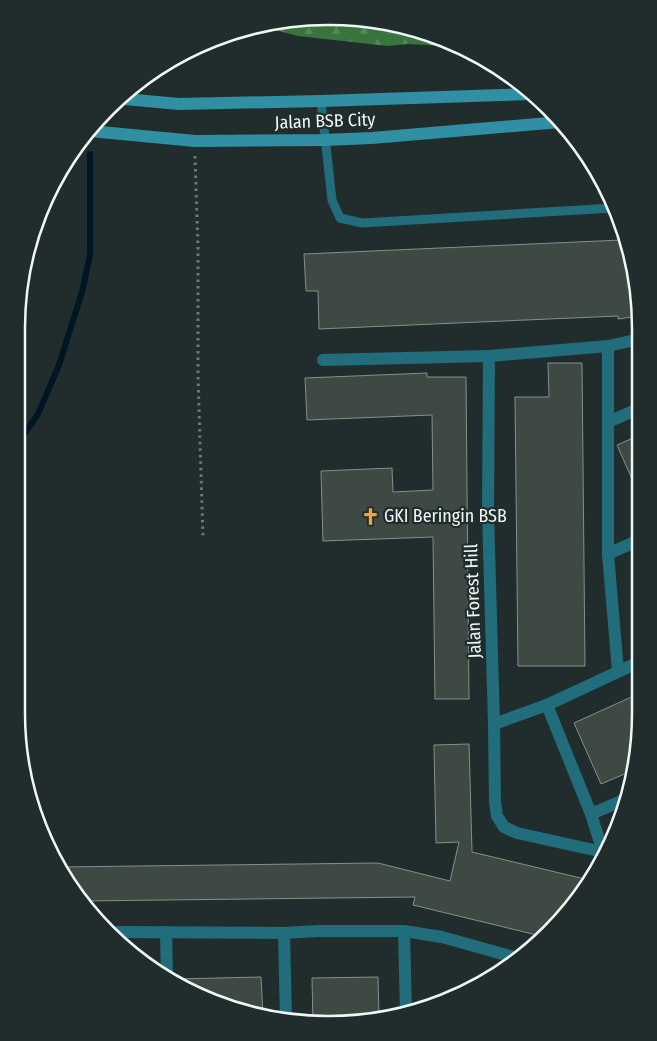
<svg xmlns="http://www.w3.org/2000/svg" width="657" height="1041" font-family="'Fira Sans Condensed',sans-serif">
  <defs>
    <pattern id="forest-firs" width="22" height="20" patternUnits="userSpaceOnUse" patternTransform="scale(1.25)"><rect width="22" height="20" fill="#38743c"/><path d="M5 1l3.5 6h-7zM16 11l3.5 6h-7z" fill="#558859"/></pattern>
  </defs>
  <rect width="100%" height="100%" fill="#212d2c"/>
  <path fill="url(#forest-firs)" d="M288,19L410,27L447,46L407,44L388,46L298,36L264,27Z"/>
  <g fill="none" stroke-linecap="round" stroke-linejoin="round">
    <path stroke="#001625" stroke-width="6" d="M18,443L38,414L59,365L82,292L90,255V154"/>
  </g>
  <g fill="#3e4944" stroke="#84908a">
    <path d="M622,240L640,308V316L618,319V316L319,329L318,291H306L304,254Z"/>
    <path d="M548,363H582L585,666H518L515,397H549Z"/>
    <path d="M427,373V377H466L469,699H435L433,537L323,541L321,471L392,468L393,492L433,490L432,415L307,420L305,378Z"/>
    <path d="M640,435L639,455V495L617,445Z"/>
    <path d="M638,694V753L634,770L601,784L574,723Z"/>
    <path d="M469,744L472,852L589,880L576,903L541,936L413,905L415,897L83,901L69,886L60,867L378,863L450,881L459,842L436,843L434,745Z"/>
    <path d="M261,977L263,1015L229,1008V1003L220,1004L174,979Z"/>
    <path d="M378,977L379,1017L313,1024L312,978Z"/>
  </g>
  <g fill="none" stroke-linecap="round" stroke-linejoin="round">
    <path stroke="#6e7877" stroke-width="3" stroke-dasharray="2.5 4" stroke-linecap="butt" d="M195,156L198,247V376L203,538"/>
    <path stroke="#226d7c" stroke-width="9" d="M321,101L332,200L340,218L362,223L613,208"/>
    <g stroke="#226d7c" stroke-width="12">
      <path d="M608,346V554L618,671"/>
      <path d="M489,356L608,346L640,339"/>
      <path d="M323,360L489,356L488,513L494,724L495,802L497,816L504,827L517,833L603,852"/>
      <path d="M608,422L640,408"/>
      <path d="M608,554L639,540"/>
      <path d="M547,705L591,814L603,852H605"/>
      <path d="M494,724L547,705L639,662"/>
      <path d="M591,814L626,799"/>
      <path d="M404,931L406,1014"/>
      <path d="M112,932L284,933L319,931H404L442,937L517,958"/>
      <path d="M166,932L167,975"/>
      <path d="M284,933L286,1020"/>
    </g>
    <g stroke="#318fa3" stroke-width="12">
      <path d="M125,99L179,104L321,101L531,94"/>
      <path d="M90,131L195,141L324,140L372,138L560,122"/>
    </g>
  </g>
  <defs>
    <symbol id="church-bare" viewBox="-9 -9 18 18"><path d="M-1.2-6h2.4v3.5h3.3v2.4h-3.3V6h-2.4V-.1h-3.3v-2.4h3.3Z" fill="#eba93a" stroke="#212d2c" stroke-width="2.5" paint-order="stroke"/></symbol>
  </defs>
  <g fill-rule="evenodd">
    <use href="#church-bare" x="358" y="504" width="25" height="25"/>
  </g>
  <g text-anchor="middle" stroke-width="4.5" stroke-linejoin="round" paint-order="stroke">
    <g font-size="18" fill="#eff6f6" stroke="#212d2c">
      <text transform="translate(325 121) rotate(-2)" y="6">Jalan BSB City</text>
      <text transform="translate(473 601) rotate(-92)" y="6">Jalan Forest Hill</text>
    </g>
    <g font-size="18" fill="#eff6f6" stroke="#212d2c" text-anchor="start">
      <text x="384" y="522">GKI Beringin BSB</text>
    </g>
  </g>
  <path d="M0 0H657V1041H0ZM328 25H329A303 303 0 0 1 632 328V713A303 303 0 0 1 329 1016H328A303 303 0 0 1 25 713V328A303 303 0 0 1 328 25Z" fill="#212d2c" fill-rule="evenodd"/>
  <path fill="none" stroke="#eff6f6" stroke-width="2.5" d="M328 25H329A303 303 0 0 1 632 328V713A303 303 0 0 1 329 1016H328A303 303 0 0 1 25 713V328A303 303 0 0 1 328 25Z"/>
</svg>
